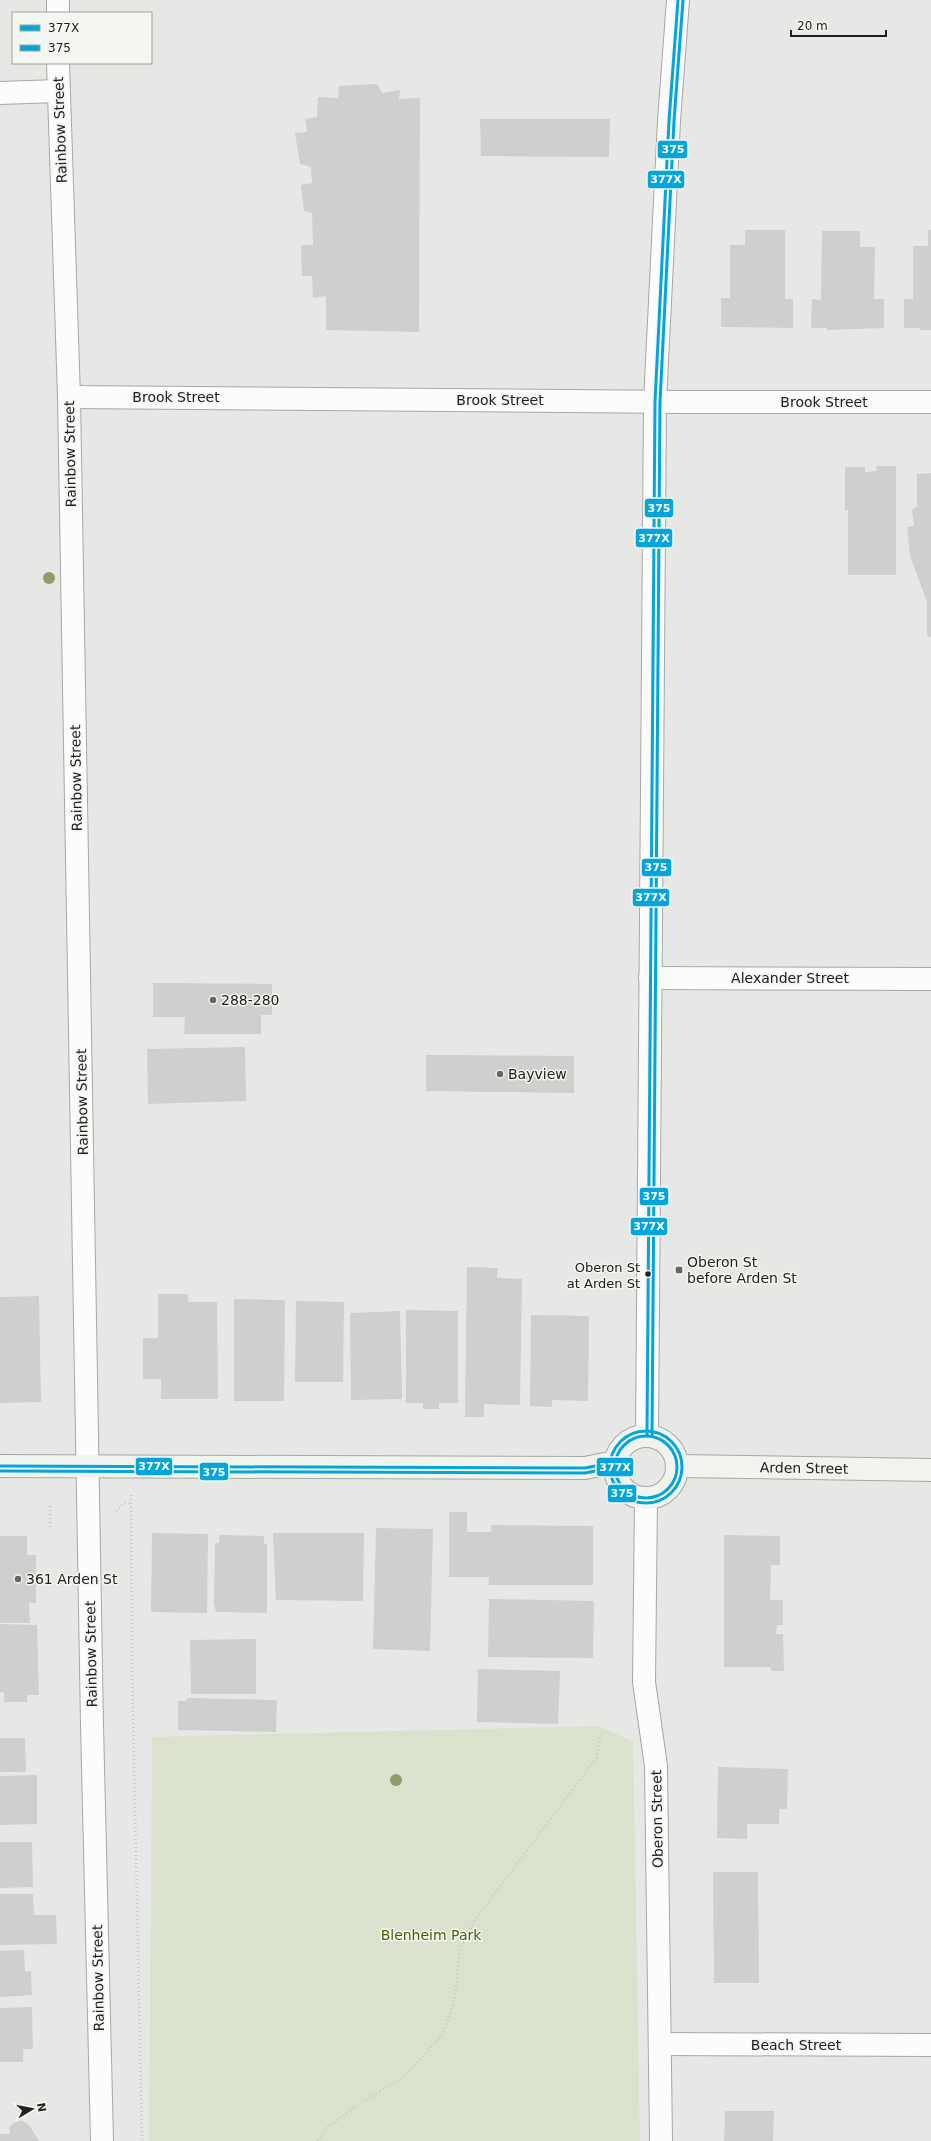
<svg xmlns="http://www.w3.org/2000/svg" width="931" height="2141" font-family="'DejaVu Sans',sans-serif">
  <rect width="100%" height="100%" fill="#e7e8e5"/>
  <path fill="#dae2cd" d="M597,1726L633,1741L640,2141H149L152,1737Z"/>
  <g fill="#cfcfcd">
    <path d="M377,84L382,93L400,90L399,99L420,98L419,332L326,330V296L313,298L312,276H302L301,245H313L312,213L304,211L301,185L312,183L311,167L300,164L295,133L307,132L305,119L317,117L318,97L338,98L339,86Z"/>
    <path d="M480,119H610L609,157L481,156Z"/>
    <path d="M745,230H785V299H793V328L721,327V298H730V245H745Z"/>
    <path d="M928,230H931V330H920V328H904V299H913V246H928Z"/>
    <path d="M822,231H860V247H875L874,299H884V328L827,330V328H811L812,299L821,300Z"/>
    <path d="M876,466H896V575H848V510H845V467H865V472L877,471Z"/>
    <path d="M931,473V637L927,636V602L910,556L907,527L914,526L912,510L917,507V474Z"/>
    <path d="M153,983L272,984V1015H261V1034H184L185,1017H153Z"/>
    <path d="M245,1047L246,1101L148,1104L147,1049Z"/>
    <path d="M426,1055L574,1056V1093L426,1091Z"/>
    <path d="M467,1267L498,1268L497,1278L522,1279L520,1405L484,1404V1417H465Z"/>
    <path d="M158,1294H188V1302H217L218,1399H161V1379H143V1338H158Z"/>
    <path d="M39,1296L41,1402L0,1403V1297Z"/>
    <path d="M234,1299L285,1300L284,1401H234Z"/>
    <path d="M296,1301L344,1302L343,1382H295Z"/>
    <path d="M406,1310L458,1311V1403H439V1409H423V1403H406Z"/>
    <path d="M400,1311L402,1399L351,1400L350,1313Z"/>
    <path d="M531,1315L589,1316L588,1401L552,1400V1407L530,1406Z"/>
    <path d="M449,1512H467V1532H491V1525L593,1526V1585H489V1577H449Z"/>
    <path d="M376,1528L433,1529L430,1651L373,1649Z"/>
    <path d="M152,1533L208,1534L207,1613L151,1612Z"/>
    <path d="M273,1533H364L363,1601L276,1600Z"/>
    <path d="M219,1535L264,1536V1544H267V1613L216,1612L214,1604L215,1543H219Z"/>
    <path d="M724,1535L780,1536V1565H771L770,1600H783V1625H777L776,1634H783L784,1671H771V1667H724Z"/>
    <path d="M0,1536H27V1555H36V1603H29L30,1623H0Z"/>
    <path d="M489,1599L594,1601L593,1658L488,1657Z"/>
    <path d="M0,1624L37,1625L39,1695H27V1702H4V1693L0,1692Z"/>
    <path d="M256,1639V1694H191L190,1640Z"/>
    <path d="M478,1669L560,1671L558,1724L477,1722Z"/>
    <path d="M187,1698L277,1700L276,1732L178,1730V1701H187Z"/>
    <path d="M0,1738H25L26,1772H0Z"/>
    <path d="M718,1767L788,1769L787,1809H779V1824H747V1839L717,1838Z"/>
    <path d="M37,1775V1824L0,1825V1776Z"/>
    <path d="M0,1842H32L33,1887L0,1888Z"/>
    <path d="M713,1872H758L759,1983H714Z"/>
    <path d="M0,1894H33L34,1915H56L57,1944L0,1945Z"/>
    <path d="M24,1950L25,1972L31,1971L32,1995L0,1997V1951Z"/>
    <path d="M32,2007L33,2049H23V2062H0V2008Z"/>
    <path d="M725,2111H774L773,2141H724Z"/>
    <path d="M21,2120L29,2125L39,2141H0V2134H10L9,2128L13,2123Z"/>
  </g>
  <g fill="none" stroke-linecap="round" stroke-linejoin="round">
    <defs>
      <g id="street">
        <path d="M58,0V13"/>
        <path d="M58,63L69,397L92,1725L102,2141"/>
        <path d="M0,93L58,91"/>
        <path d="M69,397L680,402H931"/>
        <path d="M650,978L931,979"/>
        <path d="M647,1436L655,402L669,121L678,0"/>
        <path d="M646,1498L644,1682L656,1766L661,2141"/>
        <path d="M661,2044L931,2045"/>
      </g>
      <g id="secondary">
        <circle cx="646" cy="1467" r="31"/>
        <path d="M0,1466L585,1468L615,1462"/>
        <path d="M677,1466L931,1470"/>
      </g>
    </defs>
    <use href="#street" stroke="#a7a8a5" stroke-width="24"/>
    <use href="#secondary" stroke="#a7a8a5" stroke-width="24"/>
    <g stroke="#c7c7c6" stroke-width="2.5" stroke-dasharray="1 3" stroke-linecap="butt">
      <path d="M131,1495L132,1666L142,2141"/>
      <path d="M50,1506V1530"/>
      <path d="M116,1511L124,1503H130"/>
      <path d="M318,2141L328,2127L355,2107L406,2075L442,2035L454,2002L460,1949L473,1923L597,1757L601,1731"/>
    </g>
    <use href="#street" stroke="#fbfcfb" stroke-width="22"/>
    <use href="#secondary" stroke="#f1f3ee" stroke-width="22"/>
    <defs>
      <g id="bus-1">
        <path d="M647,1436L655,402L669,121L678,0"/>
        <circle cx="646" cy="1467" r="31"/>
        <path d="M0,1466L585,1468L615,1462"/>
      </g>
      <g id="bus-2">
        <circle cx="646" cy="1467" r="36"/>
        <path d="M652,1436L660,402L674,121L683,0"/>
        <path d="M0,1471L585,1473L616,1467"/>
      </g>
    </defs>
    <use href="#bus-1" stroke="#f4f6f1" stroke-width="6"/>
    <use href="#bus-2" stroke="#f4f6f1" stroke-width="6"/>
    <use href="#bus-1" stroke="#03a6da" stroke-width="3"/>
    <use href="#bus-2" stroke="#03a6da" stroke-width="3"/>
  </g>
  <g fill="#909d6b">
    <circle cx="49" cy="578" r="6"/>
    <circle cx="396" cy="1780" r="6"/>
  </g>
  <g fill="#666764" stroke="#f4f6f1" stroke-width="1.5">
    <circle cx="213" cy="1000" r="4"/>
    <circle cx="500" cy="1074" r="4"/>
    <rect x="675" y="1266" width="8" height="8" rx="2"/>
    <circle cx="18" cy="1579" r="4"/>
  </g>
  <circle fill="#20211f" stroke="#f4f6f1" stroke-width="1.5" cx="648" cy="1274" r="3.5"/>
  <g text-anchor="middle" stroke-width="3" stroke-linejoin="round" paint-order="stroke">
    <g font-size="13" fill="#20211f" stroke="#f4f6f1" text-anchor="end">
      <text x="640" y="1272">Oberon St<tspan x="640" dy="16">at Arden St</tspan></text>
    </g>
    <g font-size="14" fill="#20211f" stroke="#f4f6f1">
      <text transform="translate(60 130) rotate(-92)" y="5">Rainbow Street</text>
      <text x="176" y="402">Brook Street</text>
      <text x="500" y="405">Brook Street</text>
      <text x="824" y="407">Brook Street</text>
      <text transform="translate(70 454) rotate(-91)" y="5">Rainbow Street</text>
      <text transform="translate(76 778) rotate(-91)" y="5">Rainbow Street</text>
      <text x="790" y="983">Alexander Street</text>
      <text transform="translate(82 1102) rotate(-91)" y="5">Rainbow Street</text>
      <text transform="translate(804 1468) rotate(1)" y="5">Arden Street</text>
      <text transform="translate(91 1654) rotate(-91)" y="5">Rainbow Street</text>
      <text transform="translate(657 1819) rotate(-91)" y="5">Oberon Street</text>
      <text transform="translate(98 1978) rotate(-91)" y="5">Rainbow Street</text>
      <text x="796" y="2050">Beach Street</text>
    </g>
    <g font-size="14" fill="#20211f" stroke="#f4f6f1" text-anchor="start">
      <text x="221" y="1005">288-280</text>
      <text x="508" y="1079">Bayview</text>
      <text x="687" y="1267">Oberon St<tspan x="687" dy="16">before Arden St</tspan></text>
      <text x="26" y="1584">361 Arden St</text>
    </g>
    <g font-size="14" fill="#496008" stroke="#f4f6f1">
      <text x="431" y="1940">Blenheim Park</text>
    </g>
  </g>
  <g stroke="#f4f6f1" stroke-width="1.5">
    <rect x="657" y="140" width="31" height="19" rx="4" fill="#03a6da"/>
    <rect x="647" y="170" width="38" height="19" rx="4" fill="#03a6da"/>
    <rect x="644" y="498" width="30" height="20" rx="4" fill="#03a6da"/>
    <rect x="635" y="528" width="38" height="20" rx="4" fill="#03a6da"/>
    <rect x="641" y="858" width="31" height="19" rx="4" fill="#03a6da"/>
    <rect x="632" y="888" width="38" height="19" rx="4" fill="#03a6da"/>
    <rect x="639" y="1187" width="30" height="19" rx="4" fill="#03a6da"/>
    <rect x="630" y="1217" width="38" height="19" rx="4" fill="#03a6da"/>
    <rect x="135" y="1457" width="38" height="19" rx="4" fill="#03a6da"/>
    <rect x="596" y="1457" width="38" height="20" rx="4" fill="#03a6da"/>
    <rect x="199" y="1462" width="30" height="19" rx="4" fill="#03a6da"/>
    <rect x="607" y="1484" width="30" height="19" rx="4" fill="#03a6da"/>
  </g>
  <g font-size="11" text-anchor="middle" font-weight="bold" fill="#fff">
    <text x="673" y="153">375</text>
    <text x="666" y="183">377X</text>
    <text x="659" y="512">375</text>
    <text x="654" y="542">377X</text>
    <text x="656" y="871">375</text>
    <text x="651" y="901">377X</text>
    <text x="654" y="1200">375</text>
    <text x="649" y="1230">377X</text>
    <text x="154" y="1470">377X</text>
    <text x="615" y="1471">377X</text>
    <text x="214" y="1476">375</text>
    <text x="622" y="1497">375</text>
  </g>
  <rect x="12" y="12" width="140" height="52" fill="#f4f6f1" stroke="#9fa19d"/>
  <rect x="20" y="25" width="20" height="6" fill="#03a6da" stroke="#9fa19d"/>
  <text x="48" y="32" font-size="12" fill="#20211f">377X</text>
  <rect x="20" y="45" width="20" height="6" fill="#03a6da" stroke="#9fa19d"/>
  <text x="48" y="52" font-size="12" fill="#20211f">375</text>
  <g transform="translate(32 2109) rotate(80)" stroke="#f4f6f1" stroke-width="3" paint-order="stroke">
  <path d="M0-3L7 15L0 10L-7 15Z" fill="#20211f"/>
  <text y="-6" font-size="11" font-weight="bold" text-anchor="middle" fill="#20211f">N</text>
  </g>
  <path d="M791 30v6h95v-6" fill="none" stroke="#20211f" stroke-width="2"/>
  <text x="797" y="30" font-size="12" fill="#20211f" stroke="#f4f6f1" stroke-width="3" paint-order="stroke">20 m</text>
</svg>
